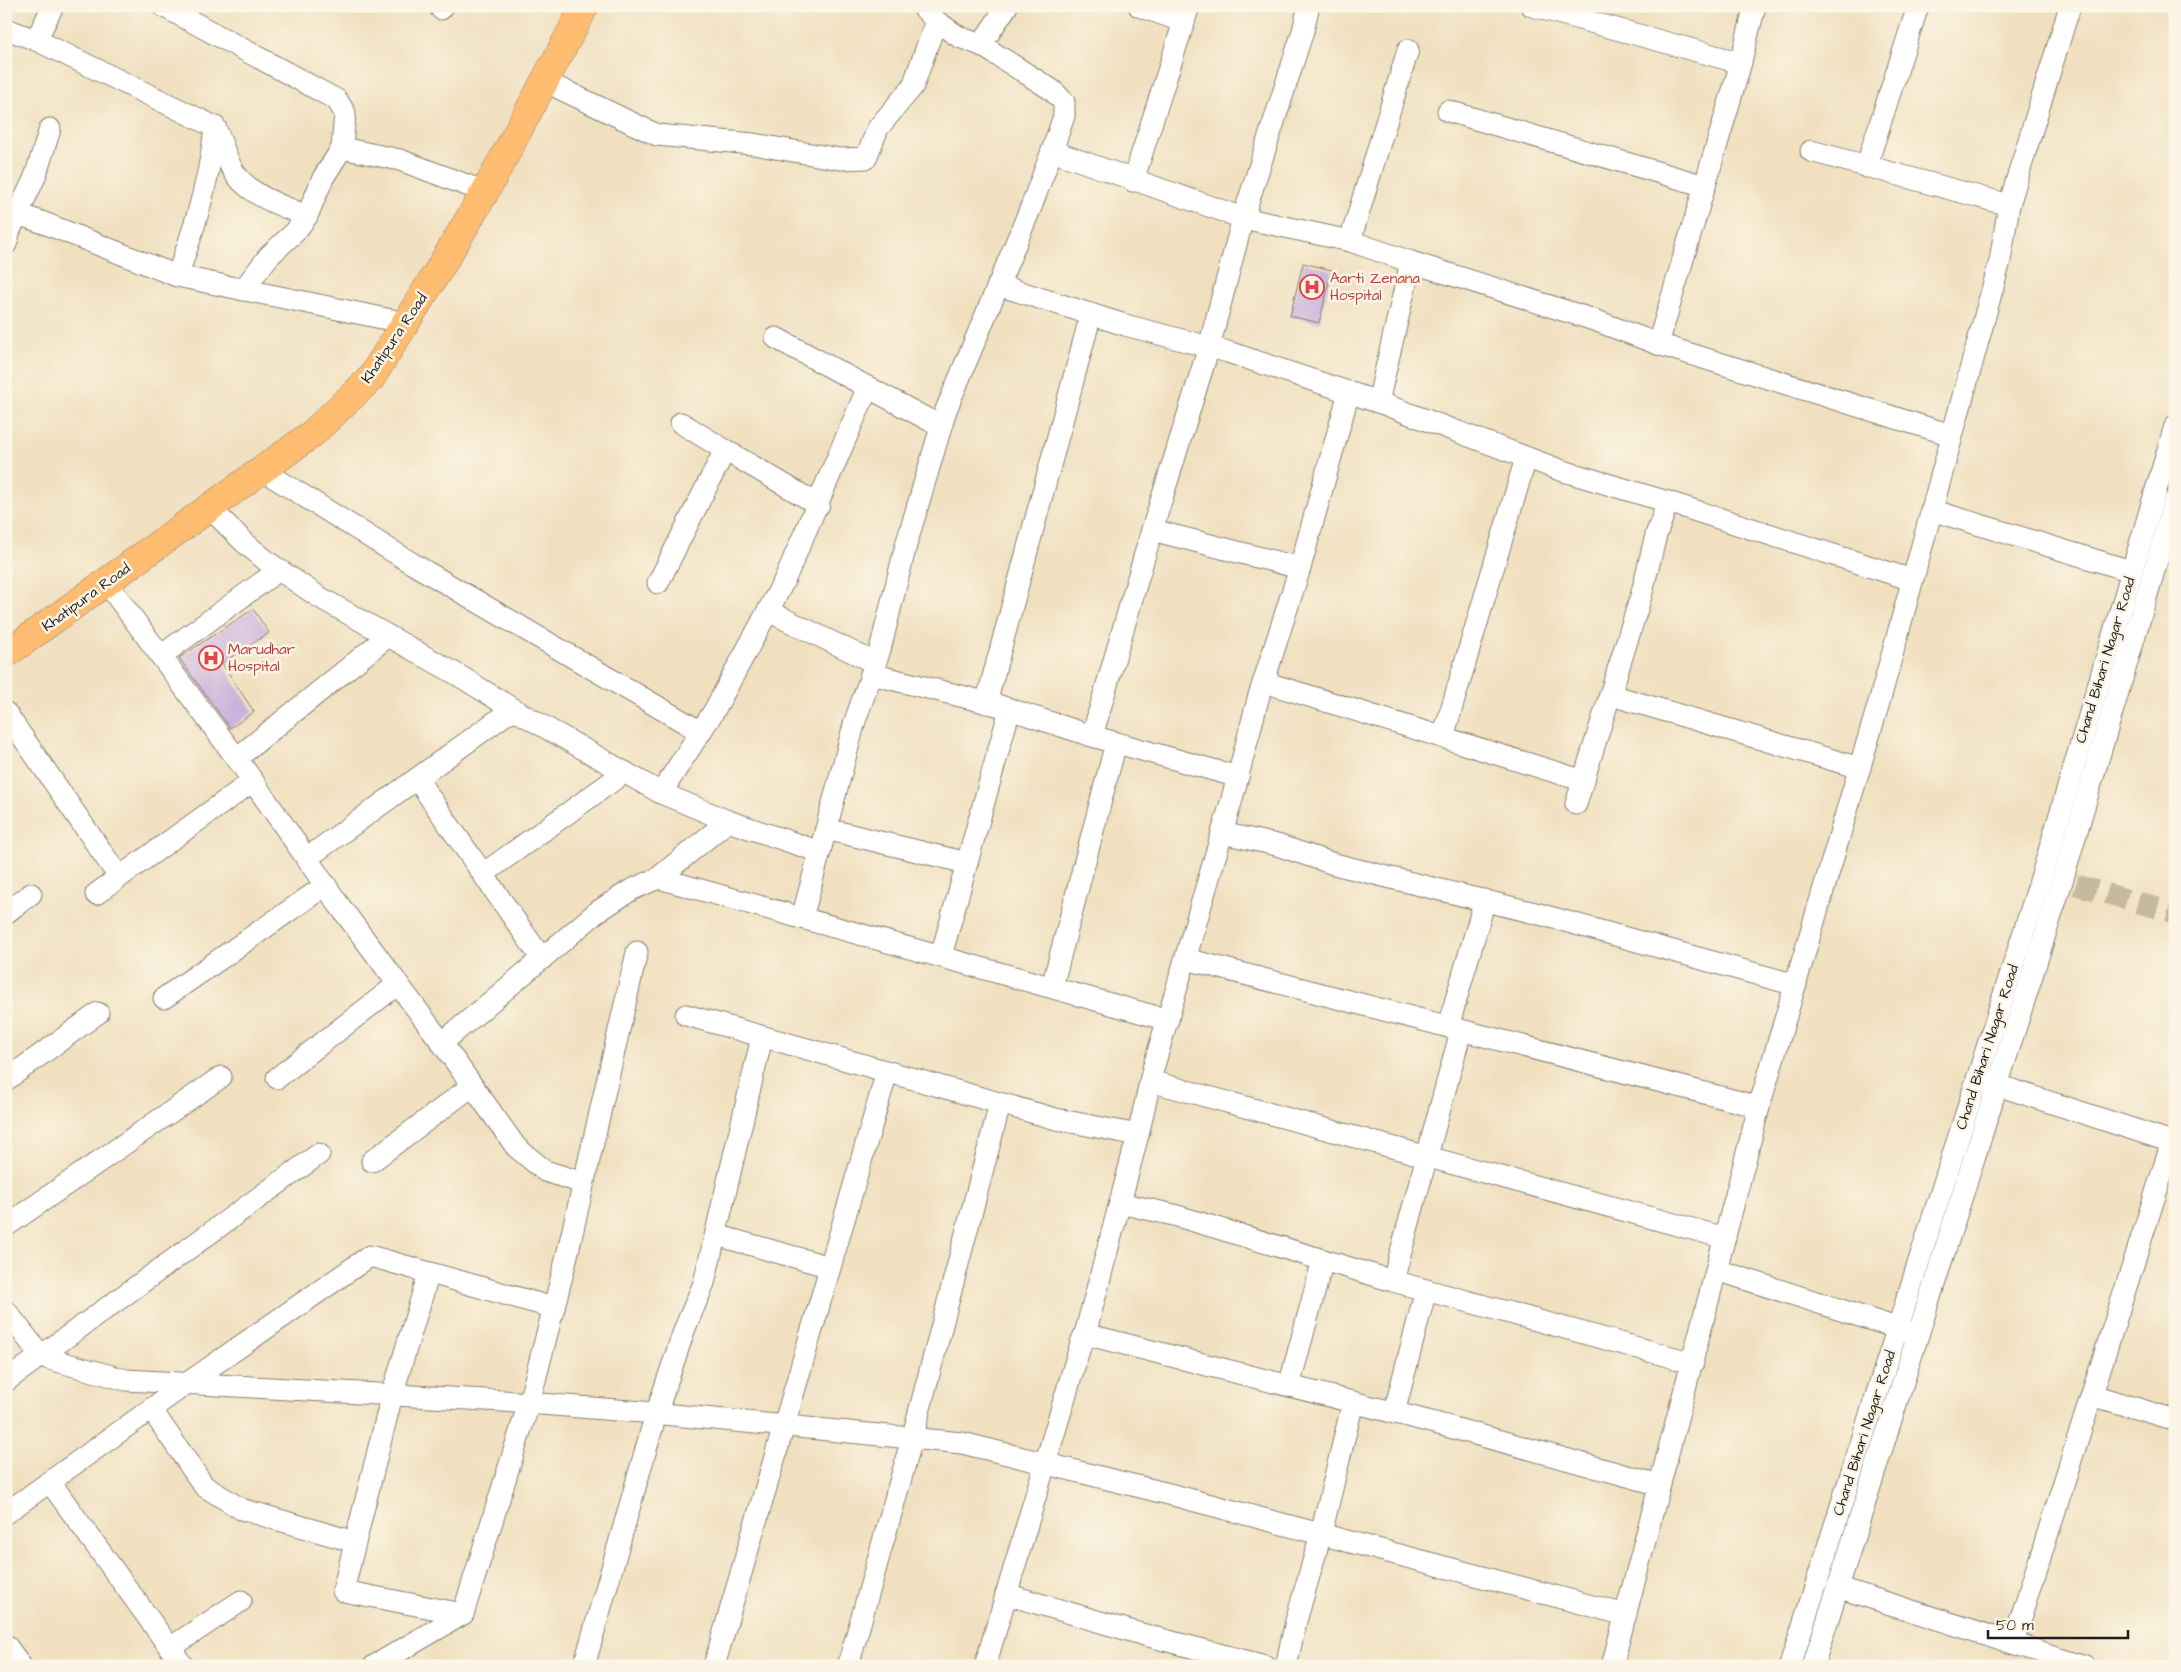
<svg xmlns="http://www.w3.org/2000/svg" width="2181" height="1672" font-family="'Architects Daughter',sans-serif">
  <rect width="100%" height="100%" fill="#fcf5e5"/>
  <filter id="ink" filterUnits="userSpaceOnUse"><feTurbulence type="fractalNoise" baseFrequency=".02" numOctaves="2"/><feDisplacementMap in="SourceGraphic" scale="10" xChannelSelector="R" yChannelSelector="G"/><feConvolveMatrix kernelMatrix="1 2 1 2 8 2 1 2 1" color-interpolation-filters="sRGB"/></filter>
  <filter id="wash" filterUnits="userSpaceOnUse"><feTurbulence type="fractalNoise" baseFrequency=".0096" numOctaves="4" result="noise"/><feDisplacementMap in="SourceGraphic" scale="20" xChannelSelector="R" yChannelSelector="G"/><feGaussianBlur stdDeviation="1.12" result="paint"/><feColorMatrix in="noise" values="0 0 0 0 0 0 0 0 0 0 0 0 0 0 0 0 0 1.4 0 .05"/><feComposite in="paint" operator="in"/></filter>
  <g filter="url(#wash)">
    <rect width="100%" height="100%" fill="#f0e0c0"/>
    <g id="blocks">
      <g fill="#c9b3dc">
        <path d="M1303,263L1332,270L1319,323L1290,316Z"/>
        <path d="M253,609L269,633L222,663L254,712L230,728L179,658Z"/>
      </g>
    </g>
  </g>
  <g filter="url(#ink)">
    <use href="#blocks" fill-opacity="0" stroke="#867e6e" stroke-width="1"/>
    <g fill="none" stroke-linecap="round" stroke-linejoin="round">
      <path stroke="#c6b99f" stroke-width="21" stroke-dasharray="21 11" stroke-linecap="butt" d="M2045,876L2175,913"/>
      <defs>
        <g id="minor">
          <path d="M163,6L337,100L345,113L342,148L400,160L485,192"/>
          <path d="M922,6L936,21L959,37L981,45L1052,90L1064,102V116L1052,151L1243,218L1350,241L1411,262L1594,320L1658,344L1951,435"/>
          <path d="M1139,6L1184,22"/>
          <path d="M1532,6L1741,63"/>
          <path d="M441,9L443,6"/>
          <path d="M6,29L36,40L215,127C221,140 225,154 231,167C246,195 280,205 307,216"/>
          <path d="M36,40L53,6"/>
          <path d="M981,45L1007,6"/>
          <path d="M544,81L657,135L753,144L840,159L866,158L878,128L913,86L936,21"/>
          <path d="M1448,111L1705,186"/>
          <path d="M1811,151L2009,205"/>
          <path d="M1866,167L1918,6"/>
          <path d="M1133,181L1189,6"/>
          <path d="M6,210L44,223L177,276L406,323"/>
          <path d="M1350,241L1408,50"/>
          <path d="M6,244L10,230L35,177L50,129"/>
          <path d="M177,276C195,228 210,178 215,127"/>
          <path d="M998,285L1125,325L1228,352L1378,402L1560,470L1668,502L1912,580"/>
          <path d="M243,290L269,256L295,232L307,216L323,178L342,148"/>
          <path d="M776,338L942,427"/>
          <path d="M1658,344L1738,73L1755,6"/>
          <path d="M1378,402L1411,262"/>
          <path d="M681,423L725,450"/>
          <path d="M262,470L413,564L701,732"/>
          <path d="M210,508L245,543L269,563L319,597L458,675L513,709L661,793L728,821L820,852"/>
          <path d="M1931,510L2131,571"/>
          <path d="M1152,530L1300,568"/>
          <path d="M106,582L243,767L339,905L442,1043L516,1147L545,1171L583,1183"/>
          <path d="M658,583L725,450L819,505"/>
          <path d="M768,611L875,663"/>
          <path d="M162,655L279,570"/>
          <path d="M871,674L997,705L1092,736L1238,777"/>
          <path d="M1264,682L1584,781"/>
          <path d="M1611,695L1860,768"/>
          <path d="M986,703L1091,314"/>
          <path d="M6,713L119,877"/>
          <path d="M1092,736L1152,530L1209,347L1243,218L1303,31L1308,9"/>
          <path d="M1443,737L1526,458"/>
          <path d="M237,758L388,636"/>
          <path d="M417,779L542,959"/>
          <path d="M661,793L714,711L784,581L868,387"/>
          <path d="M1576,804L1641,596L1656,535L1668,502"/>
          <path d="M826,829L967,863"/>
          <path d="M1222,833L1277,845L1334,864L1539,914L1796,985"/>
          <path d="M307,858L513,709"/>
          <path d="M483,874L625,772"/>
          <path d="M658,878L728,821"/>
          <path d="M96,894L253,781"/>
          <path d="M6,913L31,894"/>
          <path d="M802,918L855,721L880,650L906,545L946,410L1031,207L1052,151"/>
          <path d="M941,956L1010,709"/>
          <path d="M1186,959L1759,1107"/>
          <path d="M1052,987L1116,743"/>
          <path d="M164,998L326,885"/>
          <path d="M686,1015L1056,1119L1138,1135"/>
          <path d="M1448,1027L1485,900"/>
          <path d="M442,1043L597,912L631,890L658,878L1168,1020"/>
          <path d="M277,1078L398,984"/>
          <path d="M6,1080L98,1013"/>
          <path d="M1150,1081L1725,1238"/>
          <path d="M1985,1081L2175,1143"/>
          <path d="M372,1161L472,1086"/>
          <path d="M1120,1203L1174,1215L1393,1281L1693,1363"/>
          <path d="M6,1226L221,1077"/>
          <path d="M716,1235L830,1267"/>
          <path d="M1717,1270L1912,1333"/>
          <path d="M429,1273L392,1395L343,1591L463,1614"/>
          <path d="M1393,1281L1461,1031"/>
          <path d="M6,1311L35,1348L49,1359L126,1380L503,1401L642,1412L962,1443L1173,1495L1626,1615"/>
          <path d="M1085,1334L1435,1423L1660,1485"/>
          <path d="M6,1381L319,1154"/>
          <path d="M1289,1386L1323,1260"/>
          <path d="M2092,1395L2175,1420"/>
          <path d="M151,1409L204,1486L241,1509L355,1542"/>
          <path d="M1394,1413L1426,1290"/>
          <path d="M50,1482L183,1666"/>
          <path d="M6,1513L186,1384L370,1256L554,1308"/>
          <path d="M1837,1587L2085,1666"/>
          <path d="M1006,1594L1141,1634L1265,1666"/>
          <path d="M2013,1643L2172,1142"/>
          <path d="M6,1645L21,1666"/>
          <path d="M170,1648L241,1601"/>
          <path d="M374,1666L463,1614L529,1403L565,1264L637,952"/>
          <path d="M584,1666L656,1414L685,1328L704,1283L762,1037"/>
          <path d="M714,1666L887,1072"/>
          <path d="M848,1666L912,1439L1000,1104"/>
          <path d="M985,1666L1082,1340L1085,1334L1138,1135L1153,1069L1232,799L1258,699L1300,568L1349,392"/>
          <path d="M1286,1666L1296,1621L1321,1534L1353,1402"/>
          <path d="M1612,1666L1759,1107L1880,699L2000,261L2009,205L2070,6"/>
          <path d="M1790,1666L2042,875L2175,426"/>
          <path d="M1813,1666L2062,881L2175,500"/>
        </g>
        <path id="major" d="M6,654L312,434L371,378L438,271L485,192L585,6"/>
      </defs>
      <use href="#minor" stroke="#867e6e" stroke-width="23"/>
      <use href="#major" stroke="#867e6e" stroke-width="29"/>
      <use href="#minor" stroke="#fff" stroke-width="21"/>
      <use href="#major" stroke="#febc70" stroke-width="28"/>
    </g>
  </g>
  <defs>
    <symbol id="hospital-ring" viewBox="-11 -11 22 22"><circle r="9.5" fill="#fcf5e5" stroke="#e0444e" stroke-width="1.5"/><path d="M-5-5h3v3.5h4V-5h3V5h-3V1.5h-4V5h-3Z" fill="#e0444e"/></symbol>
  </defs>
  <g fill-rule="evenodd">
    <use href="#hospital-ring" x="1298" y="273" width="28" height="28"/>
    <use href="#hospital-ring" x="197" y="644" width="28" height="28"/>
  </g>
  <g text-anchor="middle" stroke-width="5" stroke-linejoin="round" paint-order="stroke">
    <g font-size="15" fill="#be3a42" stroke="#fcf5e5" text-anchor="start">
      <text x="1330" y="283">Aarti Zenana<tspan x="1330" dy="17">Hospital</tspan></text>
      <text x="228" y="654">Marudhar<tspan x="228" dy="17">Hospital</tspan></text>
    </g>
    <g font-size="15" fill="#1c1c1c" stroke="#fcf5e5">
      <text transform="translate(394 338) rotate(-56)" y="5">Khatipura Road</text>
      <text transform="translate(86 597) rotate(-36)" y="5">Khatipura Road</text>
      <text transform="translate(2105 660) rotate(-73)" y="5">Chand Bihari Nagar Road</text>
      <text transform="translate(1987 1047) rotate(-72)" y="5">Chand Bihari Nagar Road</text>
      <text transform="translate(1864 1433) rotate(-72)" y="5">Chand Bihari Nagar Road</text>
    </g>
  </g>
  <rect width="2181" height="1672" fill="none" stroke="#fcf5e5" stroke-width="25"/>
  <path d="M1988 1630v8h140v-8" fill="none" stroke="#1c1c1c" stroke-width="2.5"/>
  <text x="1996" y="1630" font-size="15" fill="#1c1c1c" stroke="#fcf5e5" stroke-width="4" paint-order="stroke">50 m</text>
</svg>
